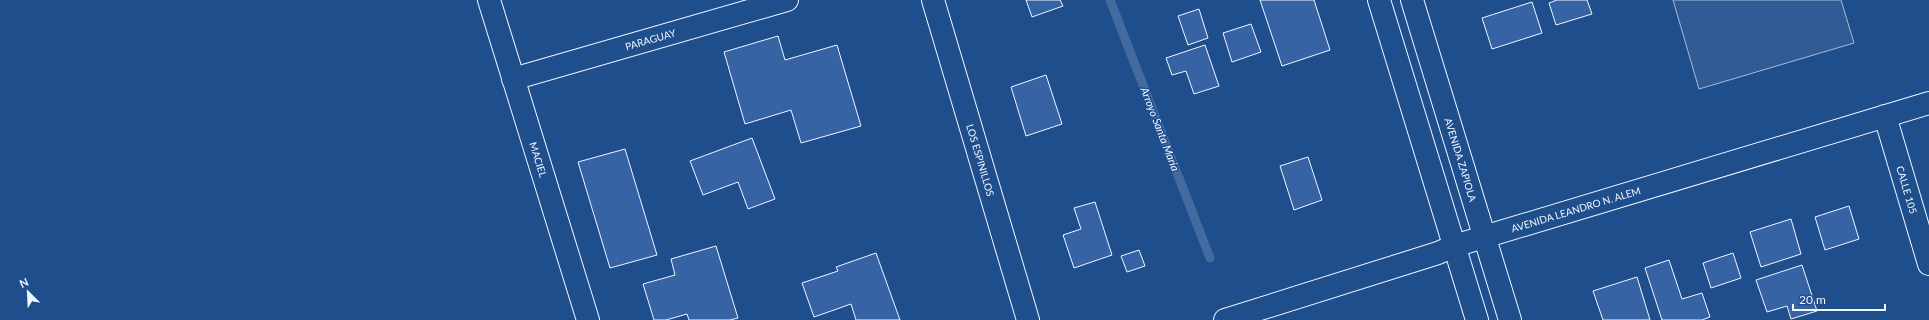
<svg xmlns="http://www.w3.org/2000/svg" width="1929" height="320" font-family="Lato,sans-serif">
  <rect width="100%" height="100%" fill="#1f4e8c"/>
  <path fill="#305b95" stroke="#a8bbd7" d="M1673,0H1841L1854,43L1699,89Z"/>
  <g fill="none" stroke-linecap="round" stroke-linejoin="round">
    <path stroke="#446ba0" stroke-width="9" d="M1110,0L1210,258"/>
  </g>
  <g fill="#3563a3" stroke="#f2f6ff">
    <path d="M1026,0H1060L1063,6L1032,17Z"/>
    <path d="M1260,0H1314L1330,50L1282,66Z"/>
    <path d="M1557,0H1587L1592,14L1556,25L1549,3Z"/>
    <path d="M1532,2L1542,33L1492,49L1482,18Z"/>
    <path d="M1199,9L1208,38L1188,45L1178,16Z"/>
    <path d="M1251,24L1261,52L1232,62L1223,33Z"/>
    <path d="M778,36L785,60L837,45L861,126L801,143L791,110L745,124L724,52Z"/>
    <path d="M1205,45L1219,86L1194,94L1186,71L1172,75L1166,58Z"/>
    <path d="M1046,75L1062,124L1026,136L1011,87Z"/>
    <path d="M752,138L775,199L748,209L738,182L703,195L690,161Z"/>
    <path d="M625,149L657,255L610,268L578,162Z"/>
    <path d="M1308,157L1322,200L1294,210L1280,166Z"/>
    <path d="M1095,202L1112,255L1074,268L1063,235L1081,229L1074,208Z"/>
    <path d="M1849,206L1859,239L1825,250L1815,217Z"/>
    <path d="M1791,219L1801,254L1761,267L1750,232Z"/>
    <path d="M716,246L738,318L730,320H689L687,314L666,320H654L643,284L675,275L671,259Z"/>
    <path d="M1139,250L1145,266L1127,272L1121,256Z"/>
    <path d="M876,253L900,320H856L851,304L814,317L802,283L838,271L836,267Z"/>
    <path d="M1733,253L1741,278L1711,288L1703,263Z"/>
    <path d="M1669,260L1682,299L1702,293L1710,317L1702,320H1662L1645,268Z"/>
    <path d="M1802,265L1817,311L1791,319L1787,306L1767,312L1756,280Z"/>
    <path d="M1637,277L1650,320H1603L1593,291Z"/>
  </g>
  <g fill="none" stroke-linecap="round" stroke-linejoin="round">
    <defs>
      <g id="street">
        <path id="s1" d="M489,0L588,320"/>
        <path id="s2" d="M933,0L1028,320"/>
        <path id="s3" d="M513,79L787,0"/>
        <path id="s4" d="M1885,116L1929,264"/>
      </g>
      <g id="secondary">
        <path d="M1379,0L1477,320"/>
        <path id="s5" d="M1412,0L1510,320"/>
        <path id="s6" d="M1225,320L1438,253L1454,246L1929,103"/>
      </g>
    </defs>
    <use href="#street" stroke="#f2f6ff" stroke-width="24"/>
    <use href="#secondary" stroke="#f2f6ff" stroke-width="24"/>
    <use href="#street" stroke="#1f4e8c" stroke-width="22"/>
    <use href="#secondary" stroke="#1f4e8c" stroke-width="22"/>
  </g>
  <g text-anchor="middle" stroke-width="3" stroke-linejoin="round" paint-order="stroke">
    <g font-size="10" fill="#f2f6ff" stroke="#1f4e8c">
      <text dy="4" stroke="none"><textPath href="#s3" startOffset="143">PARAGUAY</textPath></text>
      <text dy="4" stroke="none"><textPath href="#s1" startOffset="167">MACIEL</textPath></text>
      <text dy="4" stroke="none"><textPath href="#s2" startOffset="167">LOS ESPINILLOS</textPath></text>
      <text dy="4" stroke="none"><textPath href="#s5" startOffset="167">AVENIDA ZAPIOLA</textPath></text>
      <text dy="4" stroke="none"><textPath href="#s4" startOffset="77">CALLE 105</textPath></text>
      <text dy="4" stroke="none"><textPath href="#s6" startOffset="368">AVENIDA LEANDRO N. ALEM</textPath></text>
    </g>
    <g font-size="11" font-style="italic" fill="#f2f6ff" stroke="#1f4e8c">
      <text transform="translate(1160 129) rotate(69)" y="4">Arroyo Santa María</text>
    </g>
  </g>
  <g transform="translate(28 292) rotate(336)" stroke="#1f4e8c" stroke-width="3" paint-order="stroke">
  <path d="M0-3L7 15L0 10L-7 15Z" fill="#f2f6ff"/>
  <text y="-6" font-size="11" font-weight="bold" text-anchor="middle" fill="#f2f6ff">N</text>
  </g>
  <path d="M1793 304v6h92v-6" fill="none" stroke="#f2f6ff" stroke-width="2"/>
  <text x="1799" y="304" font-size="12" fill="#f2f6ff" stroke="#1f4e8c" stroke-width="3" paint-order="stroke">20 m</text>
</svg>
